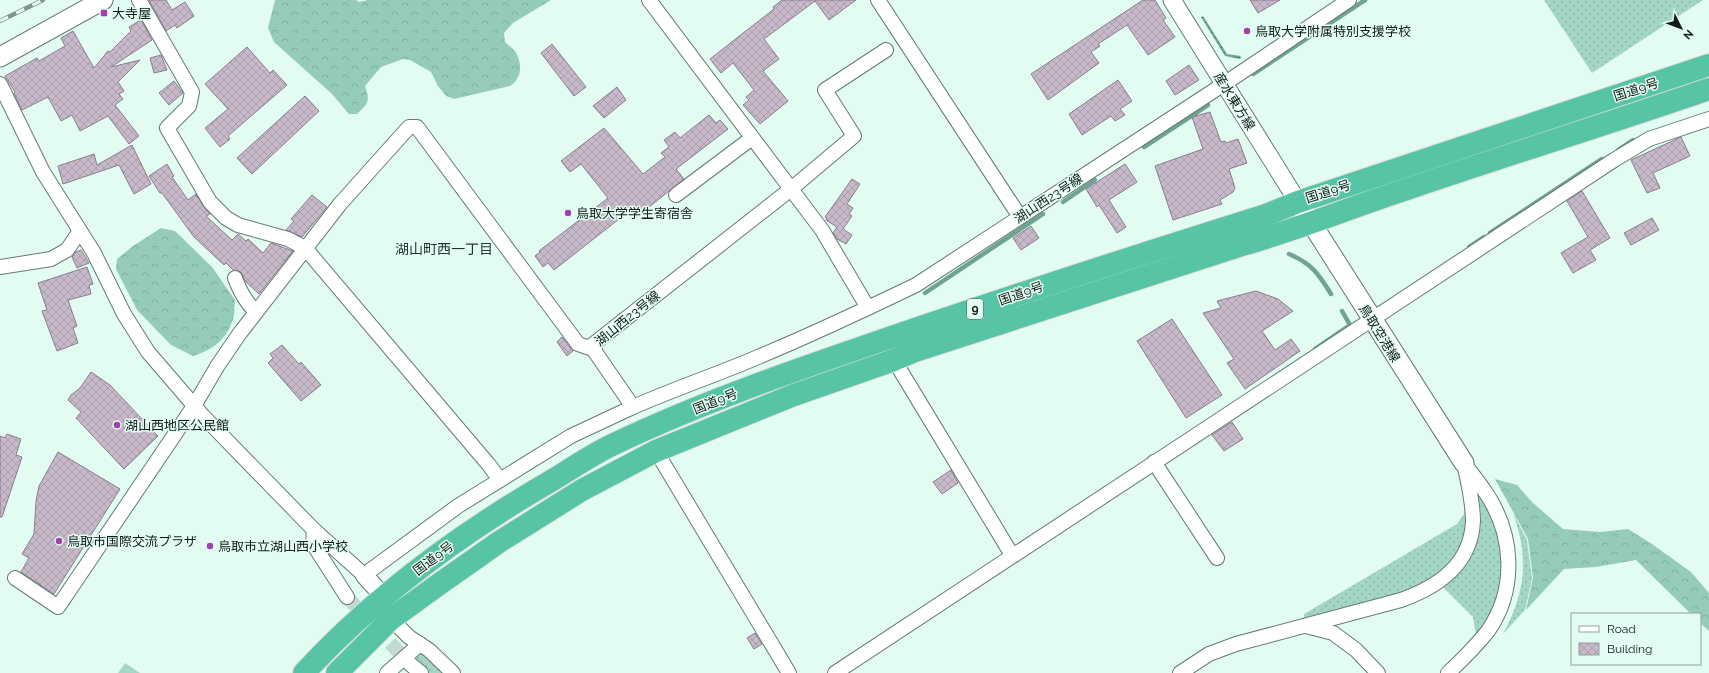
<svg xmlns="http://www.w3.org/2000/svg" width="1709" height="673" font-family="Raleway,'Noto Sans JP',sans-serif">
  <defs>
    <pattern id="grass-dots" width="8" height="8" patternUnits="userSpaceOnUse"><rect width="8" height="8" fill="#a3d7c3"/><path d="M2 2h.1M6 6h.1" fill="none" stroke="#8bb8a7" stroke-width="1.8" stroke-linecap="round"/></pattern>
    <pattern id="forest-crowns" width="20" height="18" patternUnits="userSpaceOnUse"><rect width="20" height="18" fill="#95ccb7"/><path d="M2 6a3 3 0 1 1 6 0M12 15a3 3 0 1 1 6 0" fill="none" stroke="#7faf9d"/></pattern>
    <pattern id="water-rules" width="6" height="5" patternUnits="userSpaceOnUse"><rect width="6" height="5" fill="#6fa490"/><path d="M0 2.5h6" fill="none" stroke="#5a8575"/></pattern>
    <pattern id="building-cross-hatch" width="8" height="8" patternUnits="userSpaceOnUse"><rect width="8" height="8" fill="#c8b9ca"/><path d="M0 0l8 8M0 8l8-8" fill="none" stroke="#ab9ead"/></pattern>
  </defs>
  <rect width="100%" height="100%" fill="#e3fcf2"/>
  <g fill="url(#grass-dots)">
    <path d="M1544,0H1703L1592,73Z"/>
    <path d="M1478,495H1481C1487,508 1498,526 1501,540C1509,576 1498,607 1476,635L1473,617L1443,587C1465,572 1483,542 1481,514C1480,508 1479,501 1478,495Z"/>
    <path d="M1465,506L1467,507C1467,544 1454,570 1420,586C1407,593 1390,595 1375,599C1352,606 1328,612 1304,619V614L1457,524L1464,514Z"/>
    <path d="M1513,513L1527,540L1532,579L1525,610L1503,634C1526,590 1529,559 1513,513Z"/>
    <path d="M422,653L449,673H427L413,661Z"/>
  </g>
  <g fill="url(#forest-crowns)">
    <path d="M275,0H356L359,2L368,0H551L513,23L504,33L505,42C508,45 512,48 515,51C523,64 522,78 510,86L454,99L446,96L438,86L431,72L410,60L403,59L381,67L365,86C370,101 369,103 357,114H349L332,94L274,42L268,28Z"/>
    <path d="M161,228L175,231L212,267L235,300C234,307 235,316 232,322C226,340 211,351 193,356L171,345L137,310L116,269L117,259L133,246Z"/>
    <path d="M1495,479L1517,485L1533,503L1563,529L1600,532L1628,529L1652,544L1691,572L1709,593V631L1700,623V614H1691L1636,560L1596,567L1564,569L1526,610L1533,578L1528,539Z"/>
  </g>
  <path fill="#a3d7c3" d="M125,663L140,673H118Z"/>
  <path fill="url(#water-rules)" d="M1203,16L1227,54L1241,56L1240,59L1225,56L1201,17Z"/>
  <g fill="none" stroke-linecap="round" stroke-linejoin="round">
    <g stroke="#6fa490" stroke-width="4.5">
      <path d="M1253,74L1365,0"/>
      <path d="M1144,147L1208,105"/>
      <path d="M1618,150L1633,140"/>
      <path d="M1063,202L1095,180"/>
      <path d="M1490,233L1602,159"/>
      <path d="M1469,247L1484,237"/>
      <path d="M1289,254C1312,264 1318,273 1331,294"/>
      <path d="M925,293L1043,214"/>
      <path d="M1315,349L1350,325L1342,311"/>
    </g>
  </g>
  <g fill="url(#building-cross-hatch)" stroke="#8b7d8d">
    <path d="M149,0H166L172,10L185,2L194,16L177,28L175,25L166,31Z"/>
    <path d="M782,0H856L829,20L815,1L764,39L779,59L763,71L788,101L760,124L743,105L749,100L746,97L754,90L733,63L721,73L710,59L774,9L773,7Z"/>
    <path d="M1143,0H1155L1166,18L1163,20L1175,37L1148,55L1127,25L1098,44L1100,46L1091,52L1099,63L1048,100L1031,74Z"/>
    <path d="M1250,0H1280L1258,13Z"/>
    <path d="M141,20L152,40L111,67L140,60L118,82L124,91L119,94L123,99L115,105L139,136L129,144L108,116L80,131L72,115L61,121L48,97L22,110L14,93L15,92L5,76L37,58L39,61L65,46L61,38L73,31L94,68L108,51L110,52L131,31L129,27Z"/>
    <path d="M552,44L586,87L574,96L541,53Z"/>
    <path d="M247,47L270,73L273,70L287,85L228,136L230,139L220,147L205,128L228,109L205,84Z"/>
    <path d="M161,55L167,70L154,73L150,58Z"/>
    <path d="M1189,65L1199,80L1175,95L1166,81Z"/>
    <path d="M1118,80L1132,101L1120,109L1125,115L1115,121L1111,116L1082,135L1069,114Z"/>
    <path d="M174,81L183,93L169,105L159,93Z"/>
    <path d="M617,87L626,100L604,118L593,106Z"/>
    <path d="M305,96L319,111L252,174L237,158Z"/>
    <path d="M1210,112L1221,142L1225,141L1226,143L1238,139L1247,163L1229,169L1235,188L1233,192L1220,200L1222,204L1173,220L1155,166L1203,149L1192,117Z"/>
    <path d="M709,115L716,123L720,120L728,129L676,169L684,179L634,219L628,212L554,270L548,263L543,267L535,256L540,252L539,251L608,198L581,164L570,172L561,161L604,128L643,174L665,157L661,153L669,147L664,140L675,132L680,138Z"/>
    <path d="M1681,137L1690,156L1653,173L1660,188L1647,193L1631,160Z"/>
    <path d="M132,145L151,184L134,194L119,165L63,184L58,166L94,154L97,165Z"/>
    <path d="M167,164L174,176L172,177L188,200L196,194L203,206L210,214L206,216L232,240L238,234L246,241L248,239L263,253L271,243L293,251L259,294L245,281L241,272L233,270L226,263L224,265L194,237L162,193H160L149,176Z"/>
    <path d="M1125,164L1137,182L1109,200L1126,227L1117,233L1099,205L1097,207L1086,189Z"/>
    <path d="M852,179L860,184L847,204L853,208L849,214L852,216L843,229L852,235L846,244L837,239L833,233L837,227L826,220L827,218L825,217Z"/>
    <path d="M1582,191L1610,238L1590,250L1596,260L1573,273L1561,253L1588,237L1567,201Z"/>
    <path d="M312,195L327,207L302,237L286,230L294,221L291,219Z"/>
    <path d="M1652,218L1659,230L1631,245L1624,233Z"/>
    <path d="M1031,226L1039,238L1021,250L1013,238Z"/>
    <path d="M81,250L89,263L77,268L72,257L76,252Z"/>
    <path d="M87,267L93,284L89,285L91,294L68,300L77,326L73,328L78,343L57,351L42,311L47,310L38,283Z"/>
    <path d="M1256,291L1278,299L1293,311L1262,331L1275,350L1291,339L1300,351L1245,389L1227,363L1234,359L1203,313L1221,308L1217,301Z"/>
    <path d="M1172,319L1222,395L1186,418L1137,341Z"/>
    <path d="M562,337L573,351L567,356L557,342Z"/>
    <path d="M282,345L299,364L301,362L321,385L301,401L268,363L273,358L270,354Z"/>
    <path d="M91,372L110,385L158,436L124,469L76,418L81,412L68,400L71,395L80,388Z"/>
    <path d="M1232,422L1243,439L1224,451L1212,435Z"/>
    <path d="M7,434L21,439L16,455L22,457L2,517H0V436L5,438Z"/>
    <path d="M58,452L120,489L54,594L21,572L29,558L22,554L34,534L36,501L39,486Z"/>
    <path d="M951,470L958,483L942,494L933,482Z"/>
    <path d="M755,633L762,644L754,649L747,638Z"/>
  </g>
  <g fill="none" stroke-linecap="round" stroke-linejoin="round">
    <path stroke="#c4dad1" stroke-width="14" stroke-dasharray="14 7" stroke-linecap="butt" d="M347,597L410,664"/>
    <defs>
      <g id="minor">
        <path d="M139,0L192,92L189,106L167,128L210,202L226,218L238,225L288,239L305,248L489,465L500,480"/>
        <path d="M649,0L791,189L854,136L825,90L886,50"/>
        <path d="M878,0L1020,217"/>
        <path d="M0,84L43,172L94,253L124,314L148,352L203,416L314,530L364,575L458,506L571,436L633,407"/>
        <path d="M676,195L752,138"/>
        <path d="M0,267L51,259L67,250L80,231"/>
        <path d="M235,278C240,292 245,301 255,311"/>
        <path d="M868,308L822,230L791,189L591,346L633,407C674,389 716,375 758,357C811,335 864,310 916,285L1224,84L1349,0"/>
        <path d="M894,360L1012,555"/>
        <path d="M656,451L789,673"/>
        <path d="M1154,462L1217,558"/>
        <path d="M314,530L313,544L347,597"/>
        <path d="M15,578L58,607L194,406L218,365L240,333L340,204L409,127H417L578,344L595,350"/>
        <path d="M391,619L409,637L429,650L453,673"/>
        <path d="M1306,626L1333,633L1356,650L1378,673"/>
        <path d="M410,664L421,673"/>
        <path d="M387,673L420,644"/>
        <path d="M835,673L1614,160L1649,139L1709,119"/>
        <path d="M1180,673L1209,654L1236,644L1401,600C1438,587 1471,565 1473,521C1473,501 1468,482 1464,463"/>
        <path d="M1448,673C1462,660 1476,646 1488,631C1517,589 1514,535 1486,493C1480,484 1473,475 1466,466"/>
      </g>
      <g id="tertiary">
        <path d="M1172,0L1298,202"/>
        <path d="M364,575L384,597"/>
      </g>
      <g id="secondary">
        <path d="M0,57L103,0"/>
        <path d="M1298,202L1464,463"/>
      </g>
      <g id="trunk">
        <path d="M304,673C375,596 461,533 551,481C571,469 591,455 612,445C712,397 817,363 921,327C1036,288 1151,251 1266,215L1298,202L1709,65"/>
        <path d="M337,673L391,619L435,587L499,542L582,490L656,451L794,395L894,360L915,351L1242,245C1299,229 1354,206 1410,188C1510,154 1610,123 1709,89"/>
      </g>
    </defs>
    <use href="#minor" stroke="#647a71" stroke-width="16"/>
    <use href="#tertiary" stroke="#647a71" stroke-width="19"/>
    <use href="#secondary" stroke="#647a71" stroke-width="21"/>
    <use href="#trunk" stroke="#dedfdf" stroke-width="24"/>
    <use href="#minor" stroke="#fff" stroke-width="14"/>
    <use href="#tertiary" stroke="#fff" stroke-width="17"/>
    <use href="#secondary" stroke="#fff" stroke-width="19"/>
    <use href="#trunk" stroke="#58c4a6" stroke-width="22"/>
    <defs>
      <path id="rail" d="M0,21L43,0"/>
    </defs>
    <use href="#rail" stroke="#83958e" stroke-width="4.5"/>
    <use href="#rail" stroke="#e3fcf2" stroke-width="3" stroke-dasharray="9" stroke-linecap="butt"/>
  </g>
  <g fill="#9f41aa" stroke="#e3fcf2" stroke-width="1.5">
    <rect x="100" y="9" width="8" height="8" rx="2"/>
    <circle cx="1247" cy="31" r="4"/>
    <circle cx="568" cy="213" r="4"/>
    <circle cx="117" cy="425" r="4"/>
    <circle cx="59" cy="541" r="4"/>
    <circle cx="210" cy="546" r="4"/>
  </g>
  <g text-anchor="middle" stroke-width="3" stroke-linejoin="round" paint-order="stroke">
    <rect fill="#e3fcf2" stroke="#515e59" stroke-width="1" x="967" y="299" width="16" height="20" rx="3"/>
    <g font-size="12" font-weight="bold" fill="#121b18">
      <text x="975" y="313">9</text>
    </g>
    <g font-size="13" fill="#121b18" stroke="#e3fcf2" text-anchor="start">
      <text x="112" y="18">大寺屋</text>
      <text x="1255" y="36">鳥取大学附属特別支援学校</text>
      <text x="576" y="218">鳥取大学学生寄宿舎</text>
      <text x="125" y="430">湖山西地区公民館</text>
      <text x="67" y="546">鳥取市国際交流プラザ</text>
      <text x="218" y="551">鳥取市立湖山西小学校</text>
    </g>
    <g font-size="13" fill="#121b18" stroke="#e3fcf2">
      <text transform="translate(1636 89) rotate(-18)" y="5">国道9号</text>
      <text transform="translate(1235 101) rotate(58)" y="5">産水東方線</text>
      <text transform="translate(1328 191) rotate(-18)" y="5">国道9号</text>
      <text transform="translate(1048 198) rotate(-33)" y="5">湖山西23号線</text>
      <text transform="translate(1021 293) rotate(-19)" y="5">国道9号</text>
      <text transform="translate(627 318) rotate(-39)" y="5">湖山西23号線</text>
      <text transform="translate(1380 333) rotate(58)" y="5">鳥取空港線</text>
      <text transform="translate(715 401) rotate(-22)" y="5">国道9号</text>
      <text transform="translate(433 558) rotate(-37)" y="5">国道9号</text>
    </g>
    <g font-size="14" fill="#22362f" stroke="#e3fcf2">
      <text x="444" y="254">湖山町西一丁目</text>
    </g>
  </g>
  <rect x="1571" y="613" width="130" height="52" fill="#e3fcf2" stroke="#8fa29b"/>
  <rect x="1579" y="626" width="20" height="6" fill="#ffffff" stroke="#8fa29b"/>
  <text x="1607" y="633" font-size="12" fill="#121b18">Road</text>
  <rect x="1579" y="643" width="20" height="12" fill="url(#building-cross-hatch)" stroke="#8fa29b"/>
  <text x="1607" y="653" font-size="12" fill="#121b18">Building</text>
  <g transform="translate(1681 28) rotate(132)" stroke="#e3fcf2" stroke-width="3" paint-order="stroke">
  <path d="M0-3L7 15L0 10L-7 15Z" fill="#121b18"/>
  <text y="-6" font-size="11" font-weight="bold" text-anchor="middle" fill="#121b18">N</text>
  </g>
</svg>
